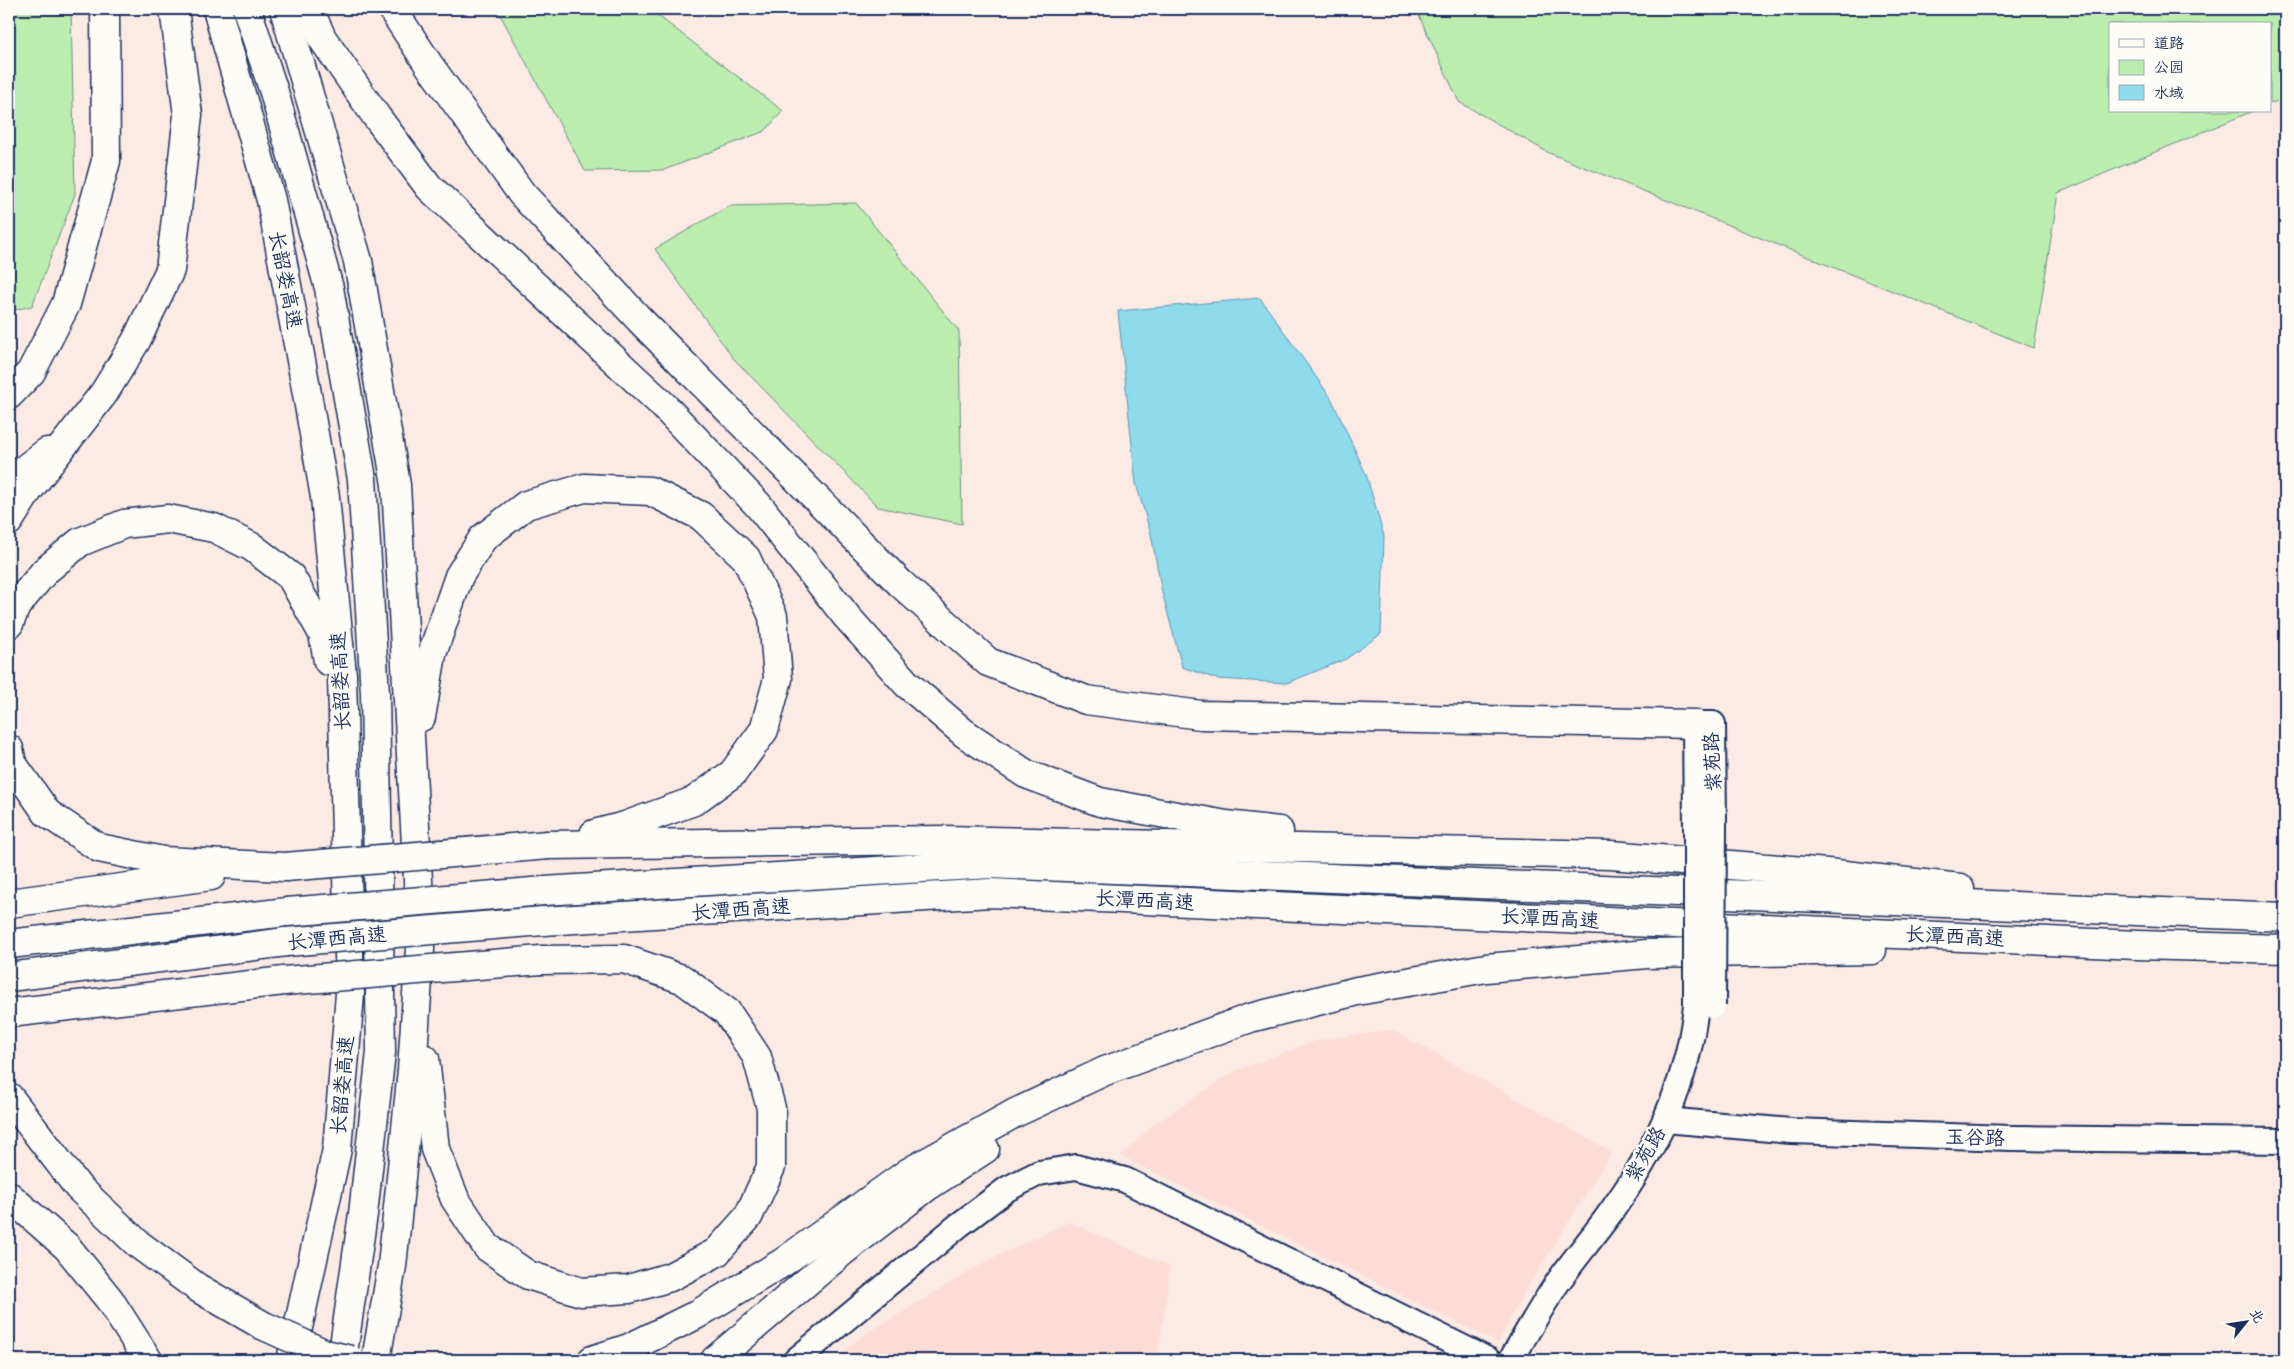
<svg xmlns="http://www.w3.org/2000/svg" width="2294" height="1369" font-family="Caveat,'LXGW WenKai TC',sans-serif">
  <rect width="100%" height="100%" fill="#fceae4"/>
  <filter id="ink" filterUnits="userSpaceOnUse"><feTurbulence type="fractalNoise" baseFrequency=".02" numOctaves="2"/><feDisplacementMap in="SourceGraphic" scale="10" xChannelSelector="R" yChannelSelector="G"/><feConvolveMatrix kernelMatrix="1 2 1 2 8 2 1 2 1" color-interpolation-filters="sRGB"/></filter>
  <g filter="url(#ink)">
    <g fill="#fcddd6">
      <path d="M1393,1030L1612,1152L1517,1305L1498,1343L1121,1156L1149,1128L1233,1072L1315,1041Z"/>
      <path d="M1069,1222L1170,1267L1158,1360H833L861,1337L987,1261Z"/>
    </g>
    <g fill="#baedae" stroke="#6a8e86">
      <path d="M9,9H71L75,194L32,306L9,311Z"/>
      <path d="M497,9H649L783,111L765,131L664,170L585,171Z"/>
      <path d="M1416,9H2285V98L2270,104V24H2110V111H2253L2058,193L2034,348L1549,153L1459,102Z"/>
      <path d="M856,203L959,331L962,524L878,507L733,358L655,249L729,206Z"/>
    </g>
    <path fill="#8ddbeb" stroke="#5f96b3" d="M1260,298L1331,398L1366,474L1384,536L1381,634L1346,659L1287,683L1217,679L1182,667L1162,592L1151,534L1136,484L1118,311Z"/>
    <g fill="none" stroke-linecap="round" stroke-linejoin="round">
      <defs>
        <g id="minor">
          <path d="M1696,825L1695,724H1713L1714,824"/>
          <path d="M1665,1120L1791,1131L2011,1138L2285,1141"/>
          <path d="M796,1360L959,1225L1007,1189L1039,1173L1076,1167L1125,1180L1488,1360"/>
          <path d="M1511,1360C1526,1334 1541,1307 1558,1282C1574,1259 1592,1238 1608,1216C1655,1151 1688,1085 1696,1005"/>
        </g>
        <g id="highway">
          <path d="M217,9L271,200L303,371L325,497L342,675L350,994L337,1149L291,1360"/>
          <path d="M247,9L274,92L329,288L362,479L375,693L381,1052L363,1214L342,1360"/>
          <path d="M284,9L358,261L396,485L421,934L412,1070L392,1266L376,1360"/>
          <path d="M309,9L322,38L376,116L429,187L662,404L759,506L847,617L907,684L964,733L1026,774L1100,802L1226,825L1279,831"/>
          <path d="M392,9L429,65L522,194L640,320L900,583L988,662L1086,700L1201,715L1695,724"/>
          <path d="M9,395L31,372L66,304L106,161L105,9"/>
          <path d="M9,481L47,452"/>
          <path d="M9,521L28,491L104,393L136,341L170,270L188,115L174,9"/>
          <path d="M9,624L16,606L45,571L80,542L124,524L168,519L214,528L252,547L291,577L323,634L328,661"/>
          <path d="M421,717L432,654L459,576L483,538L526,505L584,488L650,491L701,516L746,558L773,616L778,679L764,730L733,773L694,801L625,826L594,834"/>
          <path d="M9,749L12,763L47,813L99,848L163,861L285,867"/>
          <path d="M548,845L943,840L1611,855L1827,873L1960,888"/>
          <path d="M544,891L990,864L2285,917"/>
          <path d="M9,903L211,876"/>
          <path d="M543,921L990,893L2137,945L2285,949"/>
          <path d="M9,944L287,912"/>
          <path d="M9,977L286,942"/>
          <path d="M9,1013L284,981"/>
          <path d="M425,1059L435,1149L455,1199L487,1247L528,1275L581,1292L629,1289L670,1277L717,1252L748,1217L771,1167V1108L757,1057L727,1012L682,979L624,959L541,960"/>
          <path d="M9,1097L78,1187L138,1244L198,1288L262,1325"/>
          <path d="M9,1196L67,1247L109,1299L148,1360"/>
          <path d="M592,1360L629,1348L696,1315L782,1263L909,1172L1015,1113L1105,1071L1250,1018L1357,991L1486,968L1647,954L1872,950"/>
          <path d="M715,1360L842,1252L928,1186L985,1149"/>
        </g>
      </defs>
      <use href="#minor" stroke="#1b2f5e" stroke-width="28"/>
      <use href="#highway" stroke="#1b2f5e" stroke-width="31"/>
      <use href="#minor" stroke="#fdfcf7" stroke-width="24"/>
      <use href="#highway" stroke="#fdfcf7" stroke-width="28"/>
      <defs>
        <g id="minor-bridge">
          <path d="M1696,1005V825"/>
          <path d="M1713,1006L1714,824"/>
        </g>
        <g id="highway-bridge">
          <path d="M285,867L548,845"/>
          <path d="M287,912L544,891"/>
          <path d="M286,942L543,921"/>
          <path d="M284,981L541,960"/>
          <path d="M262,1325L326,1354L351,1360"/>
        </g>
      </defs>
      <use href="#minor-bridge" stroke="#1b2f5e" stroke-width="28" stroke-linecap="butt"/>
      <use href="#highway-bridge" stroke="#1b2f5e" stroke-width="31" stroke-linecap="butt"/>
      <use href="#minor-bridge" stroke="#fdfcf7" stroke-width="24"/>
      <use href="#highway-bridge" stroke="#fdfcf7" stroke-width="28"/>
    </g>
  </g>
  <g text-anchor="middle" stroke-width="5" stroke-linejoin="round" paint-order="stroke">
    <g font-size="20" fill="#1b2f5e" stroke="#fdfcf7">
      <text transform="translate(286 280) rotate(79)" y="7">长韶娄高速</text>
      <text transform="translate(340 681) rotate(-93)" y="7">长韶娄高速</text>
      <text transform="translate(1712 762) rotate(-93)" y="7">紫苑路</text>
      <text transform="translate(1145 900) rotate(3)" y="7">长潭西高速</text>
      <text transform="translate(741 909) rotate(-4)" y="7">长潭西高速</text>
      <text transform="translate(1550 918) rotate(3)" y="7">长潭西高速</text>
      <text transform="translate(1955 936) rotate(3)" y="7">长潭西高速</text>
      <text transform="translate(337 938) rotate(-5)" y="7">长潭西高速</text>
      <text transform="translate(342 1085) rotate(-85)" y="7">长韶娄高速</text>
      <text transform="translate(1975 1137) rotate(2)" y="7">玉谷路</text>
      <text transform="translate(1645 1154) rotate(-60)" y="7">紫苑路</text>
    </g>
  </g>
  <rect width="2294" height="1369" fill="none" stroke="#fdfcf7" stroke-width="30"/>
  <rect x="15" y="15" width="2264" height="1339" fill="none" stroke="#1b2f5e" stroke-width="2" filter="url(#ink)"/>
  <rect x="2109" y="22" width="162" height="90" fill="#fdfcf7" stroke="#a3aaba"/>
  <rect x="2119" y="39" width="25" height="8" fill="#fdfcf7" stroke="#a3aaba"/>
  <text x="2154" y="48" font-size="15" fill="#1b2f5e">道路</text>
  <rect x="2119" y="60" width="25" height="15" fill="#baedae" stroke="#a3aaba"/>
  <text x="2154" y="72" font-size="15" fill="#1b2f5e">公园</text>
  <rect x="2119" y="85" width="25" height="15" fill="#8ddbeb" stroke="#a3aaba"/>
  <text x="2154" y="98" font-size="15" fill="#1b2f5e">水域</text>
  <g transform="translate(2246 1322) rotate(60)" stroke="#fdfcf7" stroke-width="4" paint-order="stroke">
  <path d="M0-4L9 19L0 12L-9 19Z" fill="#1b2f5e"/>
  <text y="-8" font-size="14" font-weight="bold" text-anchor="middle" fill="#1b2f5e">北</text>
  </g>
</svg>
